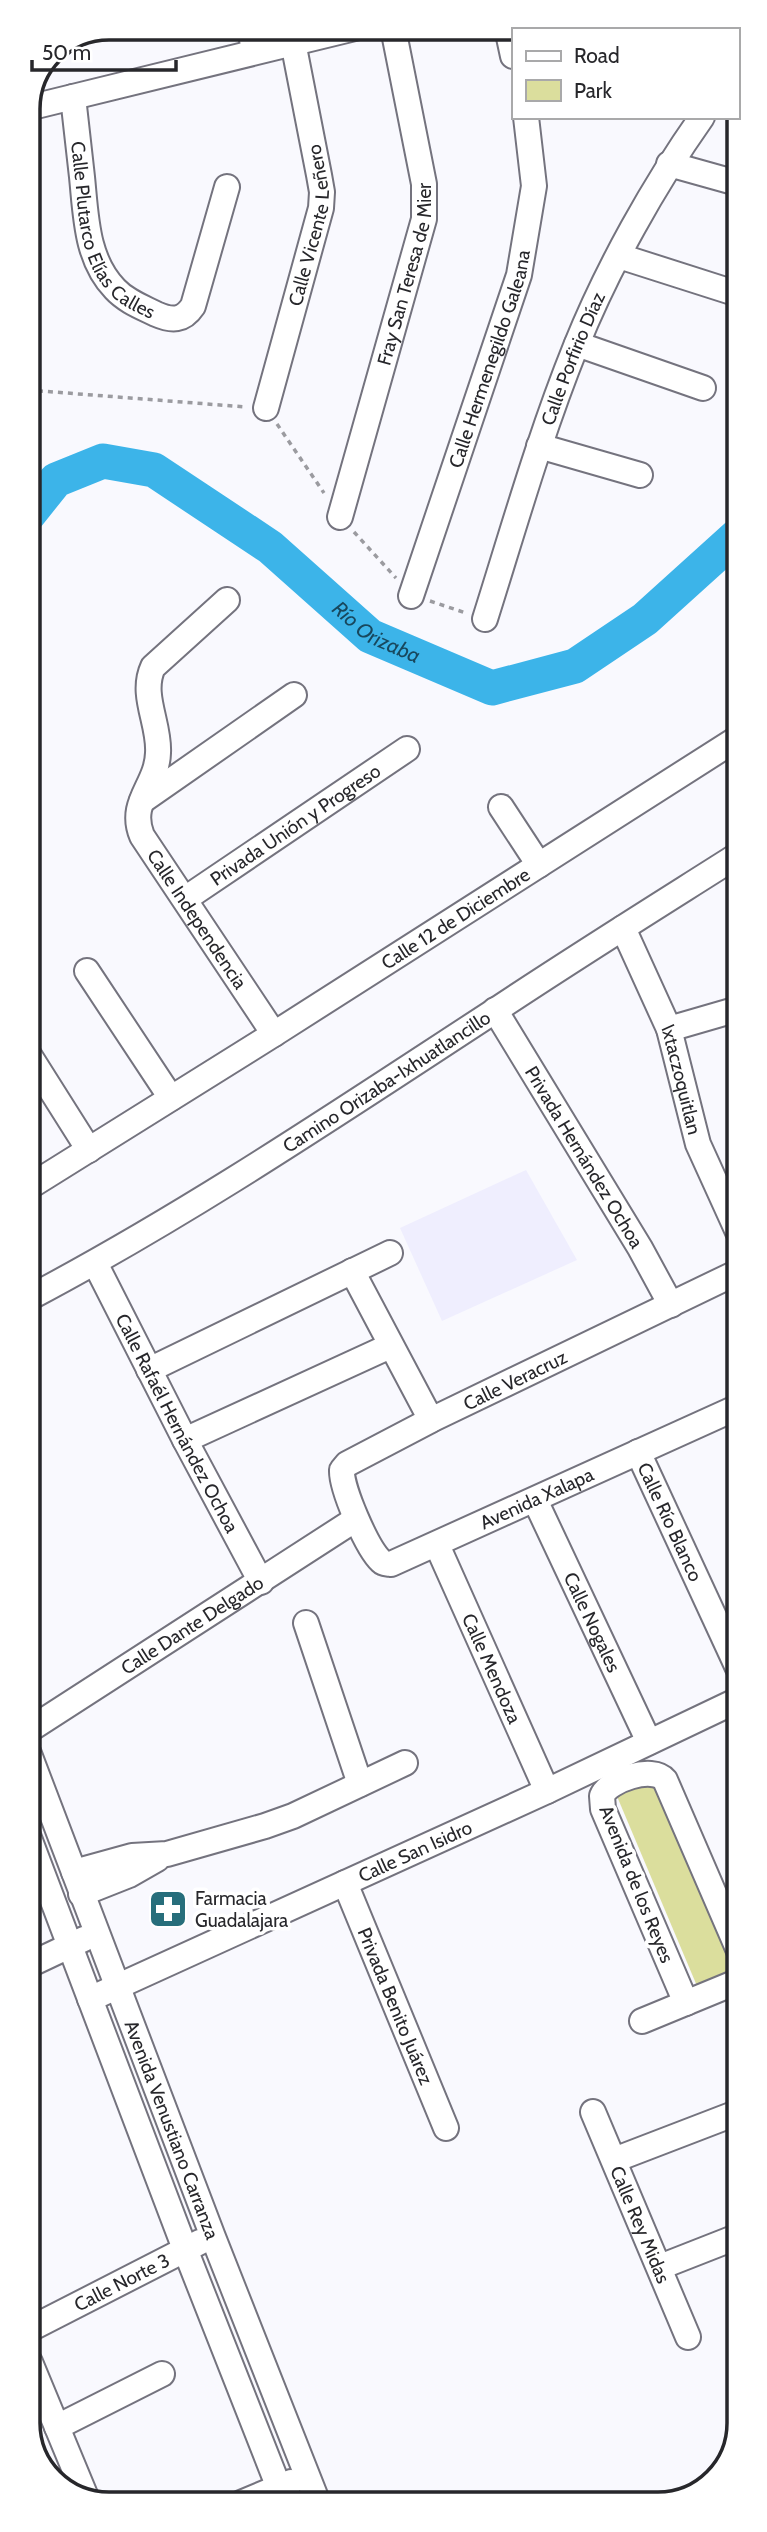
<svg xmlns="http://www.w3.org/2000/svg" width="767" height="2532" font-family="Cabin,sans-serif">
  <rect width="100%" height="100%" fill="#f9f9fe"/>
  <path fill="#efeefe" d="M526,1170L577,1260L442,1321L400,1228Z"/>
  <path fill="#dbde9d" d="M655,1778L736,1970L697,1986L616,1794Z"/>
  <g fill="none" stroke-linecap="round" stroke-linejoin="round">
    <path stroke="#3cb4e9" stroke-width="35" id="s1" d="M28,515L56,480L103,461L154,470L270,547L370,636L492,688L575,666L645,619L738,535"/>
    <defs>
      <g id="minor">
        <path d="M250,28L254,51"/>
        <path d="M507,28L513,56"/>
        <path id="s2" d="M73,97C76,124 79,151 82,177C86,216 86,259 115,289C126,301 142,307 156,314C172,321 183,321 193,306L227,187"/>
        <path d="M28,108L355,28"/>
        <path d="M669,164L737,183"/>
        <path d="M619,256L738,294"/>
        <path d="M577,344L703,388"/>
        <path id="s3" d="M266,408L321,208L322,192L319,175L293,42"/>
        <path d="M539,446L640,475"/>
        <path id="s4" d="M340,517L424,219V184L393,28"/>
        <path id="s5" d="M411,596L519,275L534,186L526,117"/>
        <path id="s6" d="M227,600L153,667C140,695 160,724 158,753C157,786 128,802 142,836L274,1034"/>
        <path id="s7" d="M485,619C514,527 540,435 576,346C607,269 654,185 702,117"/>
        <path d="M142,801L294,695"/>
        <path d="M501,807L539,865"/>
        <path id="s8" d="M185,899L407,749"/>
        <path id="s9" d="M623,928L669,1029L698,1144L738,1232"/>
        <path d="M87,971L171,1098"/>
        <path id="s10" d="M495,1010L640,1248L671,1305"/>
        <path d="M669,1029L738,1009"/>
        <path d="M29,1055L89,1150"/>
        <path id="s11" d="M29,1187L274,1034L738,738"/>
        <path id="s12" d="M95,1263L185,1440L261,1582"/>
        <path d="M352,1271L431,1420"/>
        <path id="s13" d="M738,1272L431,1420L347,1464L342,1470C341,1488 367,1548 381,1561C384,1564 386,1563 391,1564L738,1407"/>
        <path id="s14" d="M29,1298C190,1213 341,1111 493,1012C574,958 656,907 738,855"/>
        <path d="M149,1370L390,1253"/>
        <path d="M185,1440L390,1346"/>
        <path id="s15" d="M638,1452L738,1668"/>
        <path id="s16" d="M535,1500L649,1742"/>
        <path id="s17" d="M437,1545L547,1791"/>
        <path d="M306,1623L360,1784"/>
        <path id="s18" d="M29,1730L356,1519"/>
        <path id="s19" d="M29,1754L213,2237L318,2503"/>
        <path d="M29,1838L185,2249L285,2503"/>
        <path d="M74,1872L132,1856L167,1854L265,1826L293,1816L405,1763"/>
        <path id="s20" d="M345,1883L446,2128"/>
        <path d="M81,1894L129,1875L157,1859"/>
        <path d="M29,1965L84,1939"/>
        <path id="s21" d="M90,1999L547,1791L738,1700"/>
        <path d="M686,2003L603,1809L602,1796C608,1780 653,1765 665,1780L739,1951"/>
        <path d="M642,2021L739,1981"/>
        <path id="s22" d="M593,2112L688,2337"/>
        <path d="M614,2160L739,2112"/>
        <path d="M660,2267L739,2236"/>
        <path id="s23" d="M30,2329L200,2242"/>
        <path d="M30,2362L86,2497"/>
        <path d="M57,2427L162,2374"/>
        <path d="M241,2503L291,2482"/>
      </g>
    </defs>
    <use href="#minor" stroke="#74737e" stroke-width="28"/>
    <g stroke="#9b9ba0" stroke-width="3.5" stroke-dasharray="5 5" stroke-linecap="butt">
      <path d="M28,390L246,407"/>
      <path d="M277,424L324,493"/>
      <path d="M354,532L396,578"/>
      <path d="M430,601L466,613"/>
    </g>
    <use href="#minor" stroke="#fff" stroke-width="24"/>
  </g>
  <defs>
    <symbol id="pharmacy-square" viewBox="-11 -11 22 22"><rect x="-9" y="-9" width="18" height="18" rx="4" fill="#276e7b" stroke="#fff"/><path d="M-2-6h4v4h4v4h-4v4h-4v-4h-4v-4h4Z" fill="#fff"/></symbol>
  </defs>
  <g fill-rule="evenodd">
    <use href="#pharmacy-square" x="146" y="1887" width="44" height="44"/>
  </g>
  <g text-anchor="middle" stroke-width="7" stroke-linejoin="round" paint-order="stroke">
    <g font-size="19" fill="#27272b" stroke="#fff">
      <text dy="7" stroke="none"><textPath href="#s2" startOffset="145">Calle Plutarco Elías Calles</textPath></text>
      <text dy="7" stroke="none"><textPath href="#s3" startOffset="189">Calle Vicente Leñero</textPath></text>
      <text dy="7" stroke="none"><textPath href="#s4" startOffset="252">Fray San Teresa de Mier</textPath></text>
      <text dy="7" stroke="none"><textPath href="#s5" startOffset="250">Calle Hermenegildo Galeana</textPath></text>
      <text dy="7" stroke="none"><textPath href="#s7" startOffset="275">Calle Porfirio Díaz</textPath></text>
      <text dy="7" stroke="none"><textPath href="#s8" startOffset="133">Privada Unión y Progreso</textPath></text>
      <text dy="7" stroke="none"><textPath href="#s11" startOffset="504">Calle 12 de Diciembre</textPath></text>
      <text dy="7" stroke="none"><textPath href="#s6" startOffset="374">Calle Independencia</textPath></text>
      <text dy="7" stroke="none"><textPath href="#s9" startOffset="163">Ixtaczoquitlan</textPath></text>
      <text dy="7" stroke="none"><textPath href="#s14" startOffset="418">Camino Orizaba-Ixhuatlancillo</textPath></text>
      <text dy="7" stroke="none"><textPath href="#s10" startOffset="172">Privada Hernández Ochoa</textPath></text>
      <text transform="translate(515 1380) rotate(-26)" y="7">Calle Veracruz</text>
      <text dy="7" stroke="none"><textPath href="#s12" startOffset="180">Calle Rafaél Hernández Ochoa</textPath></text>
      <text dy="7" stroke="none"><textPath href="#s13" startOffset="714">Avenida Xalapa</textPath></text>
      <text dy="7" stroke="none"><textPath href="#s15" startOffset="77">Calle Río Blanco</textPath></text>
      <text dy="7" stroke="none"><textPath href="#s16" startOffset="135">Calle Nogales</textPath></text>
      <text dy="7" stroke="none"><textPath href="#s18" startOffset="194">Calle Dante Delgado</textPath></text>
      <text dy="7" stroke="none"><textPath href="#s17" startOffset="135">Calle Mendoza</textPath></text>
      <text dy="7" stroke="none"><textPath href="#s21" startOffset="357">Calle San Isidro</textPath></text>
      <text transform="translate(637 1884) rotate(68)" y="7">Avenida de los Reyes</text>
      <text dy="7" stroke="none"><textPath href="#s20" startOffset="133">Privada Benito Juárez</textPath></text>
      <text dy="7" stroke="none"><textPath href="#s19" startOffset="402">Avenida Venustiano Carranza</textPath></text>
      <text dy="7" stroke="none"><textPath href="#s22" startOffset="122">Calle Rey Midas</textPath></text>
      <text dy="7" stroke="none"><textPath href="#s23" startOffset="103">Calle Norte 3</textPath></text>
    </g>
    <g font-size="19" fill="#27272b" stroke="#fff" text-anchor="start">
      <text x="195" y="1905">Farmacia<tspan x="195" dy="22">Guadalajara</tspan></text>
    </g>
    <g font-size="21" font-style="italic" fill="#18485e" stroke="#fff">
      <text dy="7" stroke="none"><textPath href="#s1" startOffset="424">Río Orizaba</textPath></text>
    </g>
  </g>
  <path d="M0 0H767V2532H0ZM109 40H658A69 69 0 0 1 727 109V2423A69 69 0 0 1 658 2492H109A69 69 0 0 1 40 2423V109A69 69 0 0 1 109 40Z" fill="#fff" fill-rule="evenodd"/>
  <path fill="none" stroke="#27272b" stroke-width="3.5" d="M109 40H658A69 69 0 0 1 727 109V2423A69 69 0 0 1 658 2492H109A69 69 0 0 1 40 2423V109A69 69 0 0 1 109 40Z"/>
  <rect x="512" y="28" width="228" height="91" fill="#ffffff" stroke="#a9a9aa" stroke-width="2"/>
  <rect x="526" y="51" width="35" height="10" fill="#ffffff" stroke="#a9a9aa" stroke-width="2"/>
  <text x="574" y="63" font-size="21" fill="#27272b">Road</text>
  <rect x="526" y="80" width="35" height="21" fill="#dbde9d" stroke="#a9a9aa" stroke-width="2"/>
  <text x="574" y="98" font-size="21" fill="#27272b">Park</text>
  <path d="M32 60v10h144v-10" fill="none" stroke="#27272b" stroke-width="3.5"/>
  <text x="42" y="60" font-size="21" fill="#27272b" stroke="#ffffff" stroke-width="5" paint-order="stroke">50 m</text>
</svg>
